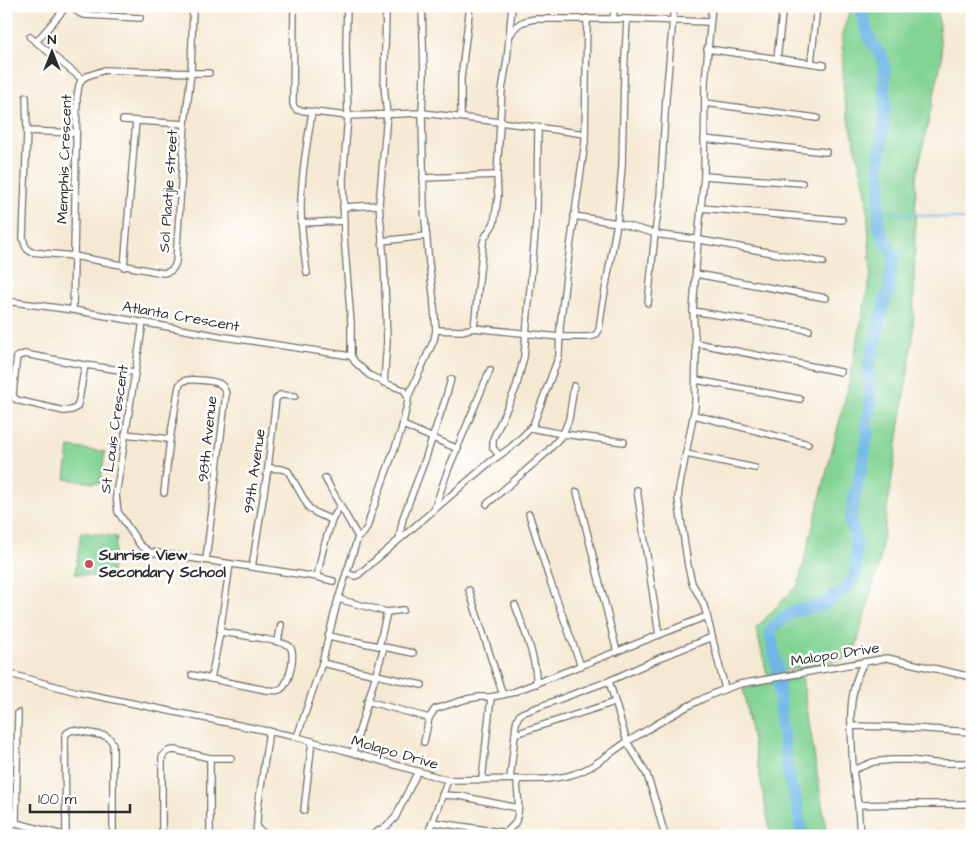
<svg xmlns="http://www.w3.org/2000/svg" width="978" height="842" font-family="'Architects Daughter',sans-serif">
  <rect width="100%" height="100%" fill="#fff"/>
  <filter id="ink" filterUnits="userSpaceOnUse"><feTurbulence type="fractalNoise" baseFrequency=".02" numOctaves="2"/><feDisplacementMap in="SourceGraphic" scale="10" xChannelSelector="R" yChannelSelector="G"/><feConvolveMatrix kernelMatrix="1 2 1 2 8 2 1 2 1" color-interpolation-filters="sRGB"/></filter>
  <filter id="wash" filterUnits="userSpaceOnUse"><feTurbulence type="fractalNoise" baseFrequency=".0096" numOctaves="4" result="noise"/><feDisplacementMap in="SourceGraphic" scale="20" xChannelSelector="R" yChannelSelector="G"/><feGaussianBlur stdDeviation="1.12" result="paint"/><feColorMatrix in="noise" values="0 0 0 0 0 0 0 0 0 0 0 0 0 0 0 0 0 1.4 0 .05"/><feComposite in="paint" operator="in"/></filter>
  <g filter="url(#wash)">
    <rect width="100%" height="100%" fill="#f5e9d3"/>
    <g fill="#83d494" stroke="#578060">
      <path d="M851,6H937L942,58L916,179L913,337L879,564L853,657L767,674L756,628L798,585L847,391L871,273L866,193L844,98L842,34Z"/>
      <path d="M69,447L105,452L100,484L65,479Z"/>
      <path d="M81,532L117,537L110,579L75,574Z"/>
      <path d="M802,677L827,836H771L743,689Z"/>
    </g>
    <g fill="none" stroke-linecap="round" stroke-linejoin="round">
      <path stroke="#70b7e7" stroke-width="2" d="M878,211L972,220"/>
      <path stroke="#70b7e7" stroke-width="12" d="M802,836L795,796L791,786L785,754L777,668L770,632L774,626L794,611L823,605L838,594L851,583L856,568V542L854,531L850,523L854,498L862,467L868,432L866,424L870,409V386L868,375L870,363L886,296L889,291L890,276L894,256L885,241L879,227L878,211L881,178L879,167L885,113L884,64L880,54L870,40L862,14L864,6"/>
    </g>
  </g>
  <g filter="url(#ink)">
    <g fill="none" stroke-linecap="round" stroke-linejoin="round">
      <defs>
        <g id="minor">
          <path d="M72,6L79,13L84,15L140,18"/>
          <path d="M294,6L293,104L294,107L297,110L348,116L422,113L500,122L585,134"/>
          <path d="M712,6L705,82L704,176L698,240L693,311L696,351L695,407L679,489L678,499L688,566L692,583L703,603L707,616L725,689"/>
          <path d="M613,18L615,6"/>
          <path d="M511,34C517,23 523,21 535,19H627L710,22"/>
          <path d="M30,37L82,79"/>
          <path d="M36,42L67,6"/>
          <path d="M707,49L824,65"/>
          <path d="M777,59L783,6"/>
          <path d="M811,63L817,6"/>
          <path d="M26,97L27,131L23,238C25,245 25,249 31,252L74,256L163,273C171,272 174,269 176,262L185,124L191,73L193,6"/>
          <path d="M705,103L817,118"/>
          <path d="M461,117V78L470,6"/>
          <path d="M123,120L185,124"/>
          <path d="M27,131L76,133"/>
          <path d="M704,139L826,152"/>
          <path d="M704,176L802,183"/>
          <path d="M423,178L497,175"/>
          <path d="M343,207L379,205"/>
          <path d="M701,208L842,220"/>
          <path d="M574,216L617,223L661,235L695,239L823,262"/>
          <path d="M301,223L344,221"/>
          <path d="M382,241L426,236"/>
          <path d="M124,267L136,121"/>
          <path d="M307,273C304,252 301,230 301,208C301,176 307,144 312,112"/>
          <path d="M696,274L826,298"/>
          <path d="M6,301L73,310L225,337L351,356"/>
          <path d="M648,303L655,233L660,197L666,98L674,6"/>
          <path d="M73,310L77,97L79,85L82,79L87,76L105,70L191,73H209"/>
          <path d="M693,311L809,330"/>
          <path d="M143,322L116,495L118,512L140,545L150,552L252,567L317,577L333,581"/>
          <path d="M474,328L483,243L485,237L494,223L498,197L497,175L502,90L507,60L512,6"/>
          <path d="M436,330L461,331L474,328L560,337H589L596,335L599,330L602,308L617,223L622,167L624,76L627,19"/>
          <path d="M696,343L841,372"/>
          <path d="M85,365L79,400L77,407L72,410L64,411L20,401L15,399L13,395L16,364L17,357L24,354L85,365L134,372"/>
          <path d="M696,380L800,399"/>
          <path d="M384,383L387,341L386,312L384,261L379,204L387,115L384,85L386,11"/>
          <path d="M408,397L434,340L436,330L433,294L429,263L424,209L422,113L424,74L422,6"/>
          <path d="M694,415L808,444"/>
          <path d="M403,425L458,449"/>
          <path d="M530,428L563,434L624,442"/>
          <path d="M125,434L170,439"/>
          <path d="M686,454L755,468"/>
          <path d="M499,455L493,448V439L516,388L524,357L537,211L538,128"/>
          <path d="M268,468L282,469L288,471L309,508L316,513L332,520"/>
          <path d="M325,478L358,537"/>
          <path d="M637,490L659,635"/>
          <path d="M577,492L617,652"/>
          <path d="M164,493L170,439L179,386C181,383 181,382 184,381C189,378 216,381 220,384C224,386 225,390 226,394L206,560"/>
          <path d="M487,504L546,453L563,434L569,419L574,386"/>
          <path d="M435,507L448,470L490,370"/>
          <path d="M529,514L549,578L581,666"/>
          <path d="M399,539L403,518L425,460L446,397L451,379"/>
          <path d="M252,567L268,468L276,399L280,395L295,396"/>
          <path d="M346,573L355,576L358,575L490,462L510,448L523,436L533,425L559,356L560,327L566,276L585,142L587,18"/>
          <path d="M317,577L323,549L332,520L340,506"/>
          <path d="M469,590L503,695"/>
          <path d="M338,599L387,612L403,610"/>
          <path d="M515,605C523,626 538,663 536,684"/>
          <path d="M328,636L384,647L353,752"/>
          <path d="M278,641L281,625"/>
          <path d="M379,646L387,612"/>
          <path d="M384,647L413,653"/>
          <path d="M322,663L422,685"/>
          <path d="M6,673L77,692L297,737L448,780L547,779C556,778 565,777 574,774C594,768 612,751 630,740C666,719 700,696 740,684L887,658L972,677"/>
          <path d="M192,675L266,690C271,690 277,692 281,689C289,684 297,652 289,646C282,640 232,634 220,632"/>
          <path d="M211,679L220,632L230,564"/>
          <path d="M367,701L429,718L424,742"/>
          <path d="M429,718L435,709L467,699L479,697H491L511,693L707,616"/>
          <path d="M851,726C850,703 853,682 864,662"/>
          <path d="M515,734C516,726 515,718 522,713L609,681"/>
          <path d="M297,737L322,663L337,603L358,537C366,533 368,526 370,517L401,431L408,401V397L404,390L390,385L369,375L355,362L351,356V323L344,236L343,179L348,116L346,46L347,6"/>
          <path d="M853,770L873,762L891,760H909L933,763H972"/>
          <path d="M510,779L515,734L615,702"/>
          <path d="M482,780L491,697"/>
          <path d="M442,795L460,796L518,808"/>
          <path d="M858,805L853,770L851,726L896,727L972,732"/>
          <path d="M304,810L312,741"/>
          <path d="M6,821L16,823L67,836"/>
          <path d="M432,822L501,832L505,833L506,836"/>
          <path d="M16,823L18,713"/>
          <path d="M257,829L269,836"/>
          <path d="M505,833C509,829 514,826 516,821C521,809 517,792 517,779"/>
          <path d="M66,835L65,737C66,733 69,731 73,730L106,736L110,739L113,744V836"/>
          <path d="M162,836V757C166,751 169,750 175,750L210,758H231"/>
          <path d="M210,836V758"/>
          <path d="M256,836L258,807L269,731"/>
          <path d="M370,836L387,826L395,818L418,771"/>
          <path d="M427,836L448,780"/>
          <path d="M665,836L656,803L647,775L641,764L627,742L609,681L662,657L712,637"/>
          <path d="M860,836L858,805L912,804H972"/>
        </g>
      </defs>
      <use href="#minor" stroke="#726e66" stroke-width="8"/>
      <use href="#minor" stroke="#fff" stroke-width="5.5"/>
    </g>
  </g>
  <circle fill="#d1495b" stroke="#fff" stroke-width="2" cx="89" cy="564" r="5"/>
  <g text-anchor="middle" stroke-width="5" stroke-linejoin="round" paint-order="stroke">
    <g font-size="15" fill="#2b2b2b" stroke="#fff">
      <text transform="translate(64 159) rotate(-88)" y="5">Memphis Crescent</text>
      <text transform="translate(168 191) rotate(-86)" y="5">Sol Plaatjie street</text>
      <text transform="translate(181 316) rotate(10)" y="5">Atlanta Crescent</text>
      <text transform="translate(114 429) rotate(-82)" y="5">St Louis Crescent</text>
      <text transform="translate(207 439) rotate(-84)" y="5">98th Avenue</text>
      <text transform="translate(254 471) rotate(-82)" y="5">99th Avenue</text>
      <text transform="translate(835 654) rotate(-9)" y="5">Malopo Drive</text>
      <text transform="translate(395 752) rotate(16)" y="5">Molapo Drive</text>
    </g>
    <g font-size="15" font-weight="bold" fill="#2b2b2b" stroke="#fff" text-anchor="start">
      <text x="99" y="560">Sunrise View<tspan x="99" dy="17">Secondary School</tspan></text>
    </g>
  </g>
  <rect width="978" height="842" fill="none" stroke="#fff" stroke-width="25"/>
  <g transform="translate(52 52)" stroke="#ffffff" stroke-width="4" paint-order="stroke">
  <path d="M0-4L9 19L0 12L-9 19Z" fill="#2b2b2b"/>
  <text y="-8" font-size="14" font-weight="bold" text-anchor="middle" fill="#2b2b2b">N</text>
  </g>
  <path d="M30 804v8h100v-8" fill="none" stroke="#2b2b2b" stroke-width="2.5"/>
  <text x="38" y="804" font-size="15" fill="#2b2b2b" stroke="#ffffff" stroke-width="4" paint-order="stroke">100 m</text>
</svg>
